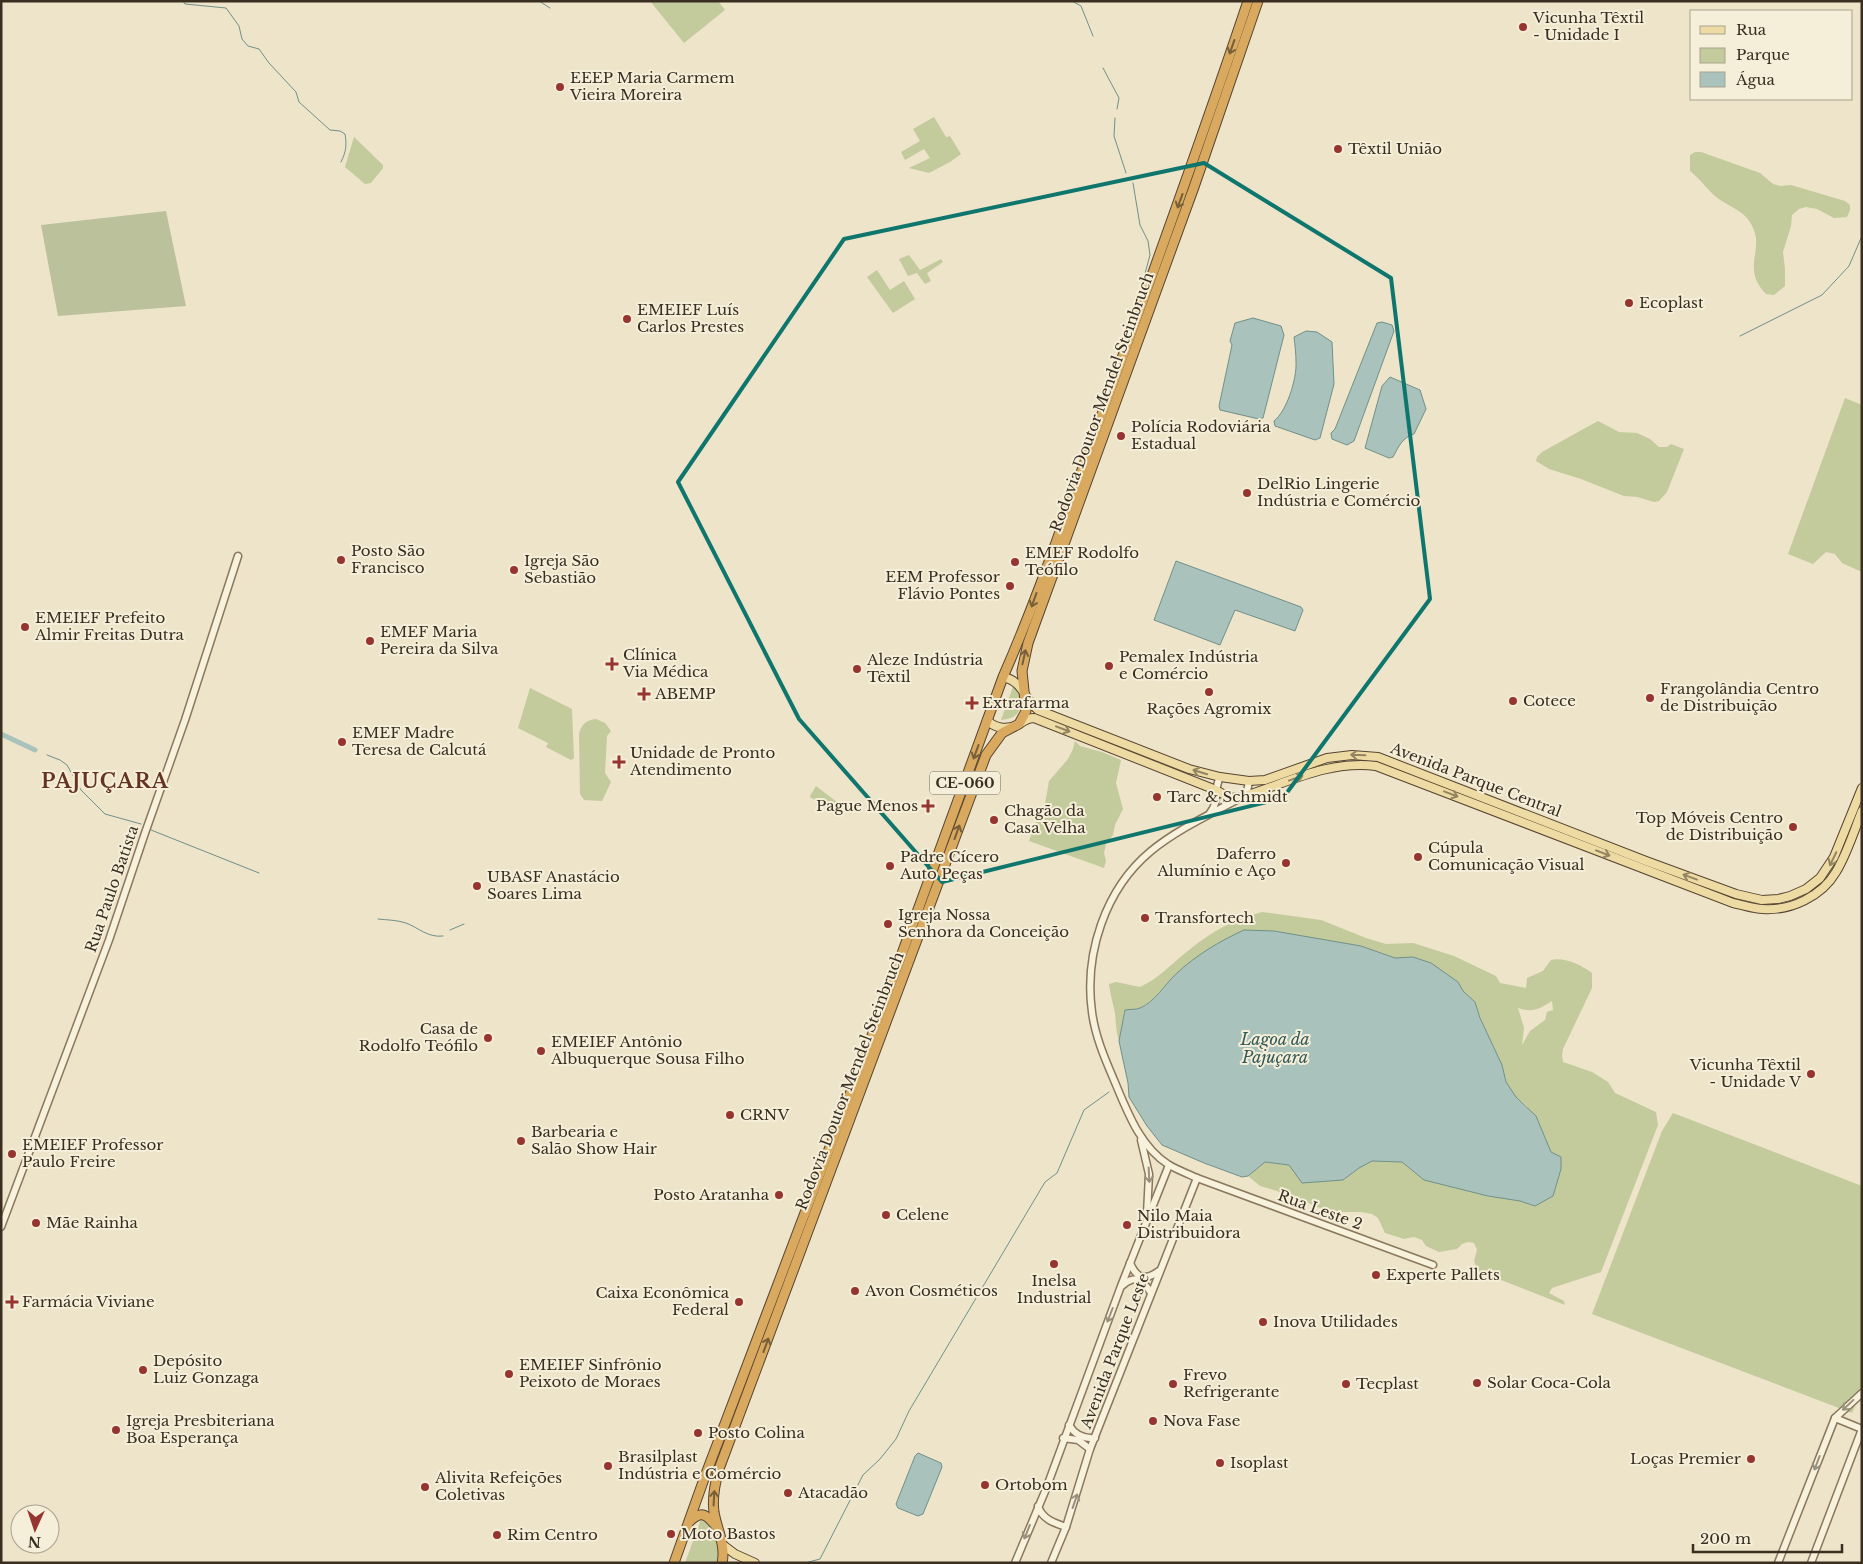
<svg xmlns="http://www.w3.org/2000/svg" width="1863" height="1564" font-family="'Libre Baskerville',serif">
  <rect width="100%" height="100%" fill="#ede4c9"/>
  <g fill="#c3cb9c" fill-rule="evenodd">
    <path d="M650,1H718L725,10L684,43Z"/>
    <path d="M934,117L946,137L950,136L961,154L950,162L929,173L909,168L930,158L924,149L905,160L901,152L920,141L913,129Z"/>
    <path d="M354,137L383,165V168L371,183L365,184L345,167Z"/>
    <path d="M1695,152H1701L1760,173L1773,184L1780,186L1791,185L1845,201L1850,205V210L1847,217L1834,218L1817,209L1806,207L1799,209L1792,215L1791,226L1783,252L1785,269V286L1774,295L1766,294C1741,268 1764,251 1753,228C1746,210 1728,207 1715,196C1706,188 1700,179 1690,171V155Z"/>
    <path d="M909,255L920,270L941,259L943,262L927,273L931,281L925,284L917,273L908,276L899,259Z"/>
    <path d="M877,270L890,290L904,281L915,299L893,313L867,277Z"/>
    <path d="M1845,398L1862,405V572L1842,563L1835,554L1826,552L1813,564L1788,554Z"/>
    <path d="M1598,421L1619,432L1637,433L1650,439L1659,447H1667L1671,444L1684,449L1667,492L1659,501L1654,502L1637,497L1624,496L1581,479L1549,469L1536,461L1537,457L1542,452Z"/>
    <path d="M1014,684L1022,694C1021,711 1019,718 1001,720Z"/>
    <path d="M530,688L572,709L574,758L571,760L546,747L548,743L518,728Z"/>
    <path d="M596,719L605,723L611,731L607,736L605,773L611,782L602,801L584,800L580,794L579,734C581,725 586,720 596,719Z"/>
    <path d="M1075,741L1080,746L1102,752L1121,760L1116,783L1123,809L1115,825L1113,835L1106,844L1104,853L1106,861L1104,868L1029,841L1040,811L1045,804L1049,781L1068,759L1073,749Z"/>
    <path d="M816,786L850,812L852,814L811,798L810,796Z"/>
    <path d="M1262,912L1321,920L1366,938L1386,944L1413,943L1454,956L1496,976L1500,983L1526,988L1527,978L1543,971L1551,960C1565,957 1581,965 1592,973V988L1563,1049L1562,1055L1563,1062L1592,1072L1608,1082L1615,1093L1656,1112L1658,1125L1601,1272L1552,1288L1549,1293L1564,1301L1565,1305L1478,1271L1474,1261L1477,1250L1474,1243L1468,1242L1462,1244L1457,1249L1439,1252L1426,1246L1422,1240L1414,1237L1404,1239L1385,1233L1378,1218L1372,1214L1361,1212H1337L1317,1207L1297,1197L1260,1186L1248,1176L1265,1162L1289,1165L1343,1180L1359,1168L1371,1161L1402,1162L1424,1180L1488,1196L1520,1201L1535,1206L1551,1153L1527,1106L1516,1097L1505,1082L1502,1065L1480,1018L1475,1002L1463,991L1458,982L1413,958H1395L1361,946L1339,943L1177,973L1152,1000L1139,1009L1125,1010L1119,1041C1116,1032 1116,1023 1115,1013C1113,1003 1110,994 1109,984L1116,982L1140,987C1159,978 1168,967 1184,954C1210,933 1229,921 1262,912ZM1552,1001L1553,1010L1547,1012L1545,1020L1530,1031L1522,1045L1524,1028L1518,1008C1534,1013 1539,1009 1552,1001Z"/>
    <path d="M1673,1113L1862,1186V1390L1852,1413L1592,1314L1662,1131Z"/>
    <path d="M701,1519L706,1520C717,1534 722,1545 716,1563H685Z"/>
  </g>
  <path fill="#bac19b" d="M166,211L186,306L58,316L41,225Z"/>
  <g fill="#a9c2bc" stroke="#70908a">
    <path d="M1253,318L1281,326L1284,335L1263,418L1259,419L1220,410L1219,406L1232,345L1230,341L1235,323Z"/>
    <path d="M1382,322L1392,325L1394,331L1354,441L1347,445L1332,439L1331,433L1335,429L1377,323Z"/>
    <path d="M1306,331L1317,332L1332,342L1334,384L1320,438L1315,440L1275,426L1274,421C1287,411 1297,378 1296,362C1296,354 1295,345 1294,337Z"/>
    <path d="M1390,377L1420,390L1426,409L1414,434C1402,438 1399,446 1393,457L1389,458L1365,448L1382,386Z"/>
    <path d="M1176,561L1301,607L1303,610L1295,631L1235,610L1220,645L1154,620Z"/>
    <path d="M1244,930L1274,931L1361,946L1395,958L1413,957L1431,963L1458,982L1463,991L1475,1002L1480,1018L1502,1065L1506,1082L1516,1097L1536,1116L1551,1152L1561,1157V1169L1553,1196L1535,1206L1520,1201L1488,1196L1424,1180L1402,1162L1372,1161L1359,1168L1343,1180L1302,1183L1289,1165L1265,1162L1248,1176L1242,1177L1204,1163L1162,1145L1147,1126L1129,1097L1128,1083L1119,1041L1125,1010C1130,1009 1136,1010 1140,1008C1155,1002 1165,984 1176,974C1196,955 1220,941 1244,930Z"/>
    <path d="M918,1453L941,1463L942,1467L923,1514L918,1516L898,1508L896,1504L915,1456Z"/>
  </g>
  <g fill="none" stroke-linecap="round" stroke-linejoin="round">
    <g stroke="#70908a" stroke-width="1">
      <path d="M183,1L185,4L226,8L239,26L242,39L248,46L259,49L269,63L296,92L299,102L330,130L340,131L345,134C347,145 346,152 341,162"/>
      <path d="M539,1L550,8"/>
      <path d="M1072,1L1081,6L1093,36"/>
      <path d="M1103,68L1119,98L1117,109"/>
      <path d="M1115,118L1114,136L1126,173"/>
      <path d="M1133,183L1140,225L1148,241L1150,255L1143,281"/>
      <path d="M1740,336L1822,295L1849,266L1862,236"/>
      <path d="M47,755L60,760L67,765L81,790L105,814L141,824"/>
      <path d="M151,830L259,873"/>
      <path d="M378,919C387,920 397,920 406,923C419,928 428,938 443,936"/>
      <path d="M450,930L464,924"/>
      <path d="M805,1563L820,1559L863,1475L880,1459L896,1439L909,1411L1045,1182L1057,1173L1084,1110L1109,1092"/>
    </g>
    <path stroke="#a9c2bc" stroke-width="5" d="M1,734L35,750"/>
    <defs>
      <g id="minor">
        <path d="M1249,781L1247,792L1242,797C1211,814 1178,829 1151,851C1105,889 1084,954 1092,1012C1095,1036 1105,1059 1114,1080C1127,1111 1140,1147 1169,1165C1178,1170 1188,1174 1197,1178L1433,1265"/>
        <path d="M1210,813C1220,801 1213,790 1220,777"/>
        <path d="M1141,1140L1149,1174L1147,1214"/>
        <path d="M1,1227L109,940L145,833L185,720L238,556"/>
        <path d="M1130,1263C1137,1279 1145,1281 1159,1271"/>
        <path d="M1123,1285C1136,1274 1143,1280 1151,1293"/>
        <path d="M1835,1418L1862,1429"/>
        <path d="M1069,1425C1075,1435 1083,1439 1095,1438"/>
        <path d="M1063,1438L1078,1440L1090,1449"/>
        <path d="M1038,1506C1042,1519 1054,1523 1066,1527"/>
        <path d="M1015,1563L1046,1489L1121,1286L1169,1165"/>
        <path d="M1051,1563L1066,1527L1090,1449L1197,1178"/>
        <path d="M1778,1563L1835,1418L1862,1393"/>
        <path d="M1811,1563L1862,1429"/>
      </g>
      <g id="major">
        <path d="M1003,677C1023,681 1024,699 1038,710L1189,769L1220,777L1249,781L1265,780L1327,758L1352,755L1378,757L1646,861L1736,894L1762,900L1778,899L1790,896L1806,889L1820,878L1834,857L1862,788"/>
        <path d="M987,720C995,729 1009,730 1019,724C1025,721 1026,718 1034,718L1216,790L1230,798L1242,797C1287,783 1328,760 1376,766L1733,903C1743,905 1753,909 1763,909C1791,911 1822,896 1836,872C1847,854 1854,831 1862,811"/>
        <path d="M723,1545L735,1554L755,1563"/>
      </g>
      <g id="highway">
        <path d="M690,1521C702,1510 707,1515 716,1526"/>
        <path d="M674,1563L704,1479L866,1052L1003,677C1041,590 1071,500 1103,411C1152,275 1202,139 1248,1"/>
        <path d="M722,1563C726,1545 717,1530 714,1512C712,1498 715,1483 719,1469L986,755L1002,733L1019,724L1026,711L1022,671L1028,643L1194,187L1258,1"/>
      </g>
    </defs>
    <use href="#minor" stroke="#89775e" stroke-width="9"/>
    <use href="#major" stroke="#574532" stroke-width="10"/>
    <use href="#highway" stroke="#574532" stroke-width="11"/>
    <use href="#minor" stroke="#f8f1dc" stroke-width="6"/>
    <use href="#major" stroke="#eedba3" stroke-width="8"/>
    <use href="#highway" stroke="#d8a95e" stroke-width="9"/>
  </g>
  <defs><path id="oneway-shaft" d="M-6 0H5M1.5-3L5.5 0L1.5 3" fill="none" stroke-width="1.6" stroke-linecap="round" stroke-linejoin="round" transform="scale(1.25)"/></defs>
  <g stroke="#795f39">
    <use href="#oneway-shaft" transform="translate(1232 47) rotate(109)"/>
    <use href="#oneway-shaft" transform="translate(1180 201) rotate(110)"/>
    <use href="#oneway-shaft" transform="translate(1034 600) rotate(110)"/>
    <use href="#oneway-shaft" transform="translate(1024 657) rotate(-78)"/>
    <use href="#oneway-shaft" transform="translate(976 752) rotate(110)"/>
    <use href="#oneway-shaft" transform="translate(957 832) rotate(-70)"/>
    <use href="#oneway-shaft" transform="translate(766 1345) rotate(-70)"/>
    <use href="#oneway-shaft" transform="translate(714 1498) rotate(-87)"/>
  </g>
  <g stroke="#948462">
    <use href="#oneway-shaft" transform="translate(1063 729) rotate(21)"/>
    <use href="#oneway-shaft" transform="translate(1358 755) rotate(-178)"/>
    <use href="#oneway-shaft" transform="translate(1200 772) rotate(-163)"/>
    <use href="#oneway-shaft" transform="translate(1296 778) rotate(-20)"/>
    <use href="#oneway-shaft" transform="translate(1451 794) rotate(21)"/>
    <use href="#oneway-shaft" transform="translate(1603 853) rotate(21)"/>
    <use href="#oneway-shaft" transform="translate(1833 859) rotate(116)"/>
    <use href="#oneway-shaft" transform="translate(1690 877) rotate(-160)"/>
  </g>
  <g stroke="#99907e">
    <use href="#oneway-shaft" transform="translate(1149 1175) rotate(87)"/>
    <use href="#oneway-shaft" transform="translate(1110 1315) rotate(111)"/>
    <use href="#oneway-shaft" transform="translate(1848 1405) rotate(137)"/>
    <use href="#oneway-shaft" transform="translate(1817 1463) rotate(111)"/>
    <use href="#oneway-shaft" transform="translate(1075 1501) rotate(-71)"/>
    <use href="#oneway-shaft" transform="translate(1027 1532) rotate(112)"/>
  </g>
  <path fill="none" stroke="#0f766e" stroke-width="4" stroke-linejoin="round" d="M1204,163L1391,278L1430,599L1283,798L942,882L799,719L678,482L844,239Z"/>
  <g fill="#963530" stroke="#f5eed8" stroke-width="2">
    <circle cx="1523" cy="27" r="5"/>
    <circle cx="560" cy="87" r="5"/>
    <circle cx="1338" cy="149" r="5"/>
    <circle cx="1629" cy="303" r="5"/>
    <circle cx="627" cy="319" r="5"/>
    <circle cx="1121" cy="436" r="5"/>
    <circle cx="1247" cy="493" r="5"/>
    <circle cx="341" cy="560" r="5"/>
    <circle cx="1015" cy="562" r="5"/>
    <circle cx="514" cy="570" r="5"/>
    <circle cx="1010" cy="586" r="5"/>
    <circle cx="25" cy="627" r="5"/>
    <circle cx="370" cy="641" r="5"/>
    <path d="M609.5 656.5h5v5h5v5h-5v5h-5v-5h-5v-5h5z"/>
    <circle cx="1109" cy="666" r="5"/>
    <circle cx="857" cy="669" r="5"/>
    <circle cx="1209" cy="692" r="5"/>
    <path d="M641.5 686.5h5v5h5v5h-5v5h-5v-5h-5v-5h5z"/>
    <circle cx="1650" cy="698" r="5"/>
    <circle cx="1513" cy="701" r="5"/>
    <path d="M969.5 695.5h5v5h5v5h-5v5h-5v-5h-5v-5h5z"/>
    <circle cx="342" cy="742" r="5"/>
    <path d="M616.5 754.5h5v5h5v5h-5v5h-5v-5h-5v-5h5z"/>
    <circle cx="1157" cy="797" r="5"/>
    <path d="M925.5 798.5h5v5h5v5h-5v5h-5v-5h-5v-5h5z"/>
    <circle cx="994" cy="820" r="5"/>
    <circle cx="1793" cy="827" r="5"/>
    <circle cx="1418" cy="857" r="5"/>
    <circle cx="1286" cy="863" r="5"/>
    <circle cx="890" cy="866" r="5"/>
    <circle cx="477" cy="886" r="5"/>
    <circle cx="1145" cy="918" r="5"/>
    <circle cx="888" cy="924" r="5"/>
    <circle cx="488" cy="1038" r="5"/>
    <circle cx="541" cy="1051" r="5"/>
    <circle cx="1811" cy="1074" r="5"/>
    <circle cx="730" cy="1115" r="5"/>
    <circle cx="521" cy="1141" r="5"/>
    <circle cx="12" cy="1154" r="5"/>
    <circle cx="779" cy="1195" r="5"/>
    <circle cx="886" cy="1215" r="5"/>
    <circle cx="36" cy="1223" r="5"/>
    <circle cx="1127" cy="1225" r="5"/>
    <circle cx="1054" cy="1264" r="5"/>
    <circle cx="1376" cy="1275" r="5"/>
    <circle cx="855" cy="1291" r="5"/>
    <path d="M9.5 1294.5h5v5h5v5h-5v5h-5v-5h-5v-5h5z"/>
    <circle cx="739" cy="1302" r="5"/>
    <circle cx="1263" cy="1322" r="5"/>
    <circle cx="143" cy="1370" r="5"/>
    <circle cx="509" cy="1374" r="5"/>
    <circle cx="1477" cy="1383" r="5"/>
    <circle cx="1173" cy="1384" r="5"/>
    <circle cx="1346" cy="1384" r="5"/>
    <circle cx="1153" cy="1421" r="5"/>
    <circle cx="116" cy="1430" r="5"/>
    <circle cx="698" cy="1433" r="5"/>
    <circle cx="1751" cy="1459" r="5"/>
    <circle cx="1220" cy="1463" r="5"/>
    <circle cx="608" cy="1466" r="5"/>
    <circle cx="985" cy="1485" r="5"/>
    <circle cx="425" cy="1487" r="5"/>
    <circle cx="788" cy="1493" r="5"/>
    <circle cx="671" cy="1534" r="5"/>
    <circle cx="497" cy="1535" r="5"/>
  </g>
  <g text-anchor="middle" stroke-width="4" stroke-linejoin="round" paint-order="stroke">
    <rect fill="#f5eed8" stroke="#726858" stroke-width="1" x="930" y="771.5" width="70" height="23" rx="4"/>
    <g font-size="14" font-weight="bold" fill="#3a2e21">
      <text x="965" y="788">CE-060</text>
    </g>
    <g font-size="15" fill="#3a2e21" stroke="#f5eed8" text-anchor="start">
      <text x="1533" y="23">Vicunha Têxtil<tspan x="1533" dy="17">- Unidade I</tspan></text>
      <text x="570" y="83">EEEP Maria Carmem<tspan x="570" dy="17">Vieira Moreira</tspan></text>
      <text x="1348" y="154">Têxtil União</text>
      <text x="1639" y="308">Ecoplast</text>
      <text x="637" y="315">EMEIEF Luís<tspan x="637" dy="17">Carlos Prestes</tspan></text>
      <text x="1131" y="432">Polícia Rodoviária<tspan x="1131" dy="17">Estadual</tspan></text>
      <text x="1257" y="489">DelRio Lingerie<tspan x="1257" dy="17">Indústria e Comércio</tspan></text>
      <text x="351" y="556">Posto São<tspan x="351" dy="17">Francisco</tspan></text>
      <text x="1025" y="558">EMEF Rodolfo<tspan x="1025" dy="17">Teófilo</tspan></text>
      <text x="524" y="566">Igreja São<tspan x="524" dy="17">Sebastião</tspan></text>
      <text x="1000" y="582" text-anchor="end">EEM Professor<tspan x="1000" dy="17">Flávio Pontes</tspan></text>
      <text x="35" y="623">EMEIEF Prefeito<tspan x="35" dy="17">Almir Freitas Dutra</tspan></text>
      <text x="380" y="637">EMEF Maria<tspan x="380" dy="17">Pereira da Silva</tspan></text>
      <text x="623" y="660">Clínica<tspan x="623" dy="17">Via Médica</tspan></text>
      <text x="1119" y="662">Pemalex Indústria<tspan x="1119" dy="17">e Comércio</tspan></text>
      <text x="867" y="665">Aleze Indústria<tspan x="867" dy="17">Têxtil</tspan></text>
      <text x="1660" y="694">Frangolândia Centro<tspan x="1660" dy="17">de Distribuição</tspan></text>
      <text x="655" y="699">ABEMP</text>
      <text x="1523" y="706">Cotece</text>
      <text x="982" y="708">Extrafarma</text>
      <text x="1209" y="714" text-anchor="middle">Rações Agromix</text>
      <text x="352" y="738">EMEF Madre<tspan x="352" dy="17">Teresa de Calcutá</tspan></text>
      <text x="630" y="758">Unidade de Pronto<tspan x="630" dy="17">Atendimento</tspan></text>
      <text x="1167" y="802">Tarc &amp; Schmidt</text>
      <text x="918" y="811" text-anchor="end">Pague Menos</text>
      <text x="1004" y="816">Chagão da<tspan x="1004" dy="17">Casa Velha</tspan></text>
      <text x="1783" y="823" text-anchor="end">Top Móveis Centro<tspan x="1783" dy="17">de Distribuição</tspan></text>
      <text x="1428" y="853">Cúpula<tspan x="1428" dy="17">Comunicação Visual</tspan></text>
      <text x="1276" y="859" text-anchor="end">Daferro<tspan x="1276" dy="17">Alumínio e Aço</tspan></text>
      <text x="900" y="862">Padre Cícero<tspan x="900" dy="17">Auto Peças</tspan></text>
      <text x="487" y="882">UBASF Anastácio<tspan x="487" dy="17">Soares Lima</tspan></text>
      <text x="898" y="920">Igreja Nossa<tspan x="898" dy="17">Senhora da Conceição</tspan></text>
      <text x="1155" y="923">Transfortech</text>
      <text x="478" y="1034" text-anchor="end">Casa de<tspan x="478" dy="17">Rodolfo Teófilo</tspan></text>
      <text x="551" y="1047">EMEIEF Antônio<tspan x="551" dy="17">Albuquerque Sousa Filho</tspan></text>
      <text x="1801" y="1070" text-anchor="end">Vicunha Têxtil<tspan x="1801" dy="17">- Unidade V</tspan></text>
      <text x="740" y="1120">CRNV</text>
      <text x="531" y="1137">Barbearia e<tspan x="531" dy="17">Salão Show Hair</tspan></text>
      <text x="22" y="1150">EMEIEF Professor<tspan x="22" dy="17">Paulo Freire</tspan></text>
      <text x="769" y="1200" text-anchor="end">Posto Aratanha</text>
      <text x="896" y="1220">Celene</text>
      <text x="1137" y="1221">Nilo Maia<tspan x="1137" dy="17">Distribuidora</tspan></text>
      <text x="46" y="1228">Mãe Rainha</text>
      <text x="1386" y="1280">Experte Pallets</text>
      <text x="1054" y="1286" text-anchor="middle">Inelsa<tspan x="1054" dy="17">Industrial</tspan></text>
      <text x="865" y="1296">Avon Cosméticos</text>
      <text x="729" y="1298" text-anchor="end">Caixa Econômica<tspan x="729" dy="17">Federal</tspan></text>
      <text x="22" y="1307">Farmácia Viviane</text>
      <text x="1273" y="1327">Inova Utilidades</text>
      <text x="153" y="1366">Depósito<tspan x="153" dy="17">Luiz Gonzaga</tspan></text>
      <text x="519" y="1370">EMEIEF Sinfrônio<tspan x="519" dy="17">Peixoto de Moraes</tspan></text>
      <text x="1183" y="1380">Frevo<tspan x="1183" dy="17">Refrigerante</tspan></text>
      <text x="1487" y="1388">Solar Coca-Cola</text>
      <text x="1356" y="1389">Tecplast</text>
      <text x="126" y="1426">Igreja Presbiteriana<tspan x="126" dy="17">Boa Esperança</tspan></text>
      <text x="1163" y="1426">Nova Fase</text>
      <text x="708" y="1438">Posto Colina</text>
      <text x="618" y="1462">Brasilplast<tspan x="618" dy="17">Indústria e Comércio</tspan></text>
      <text x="1741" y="1464" text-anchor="end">Loças Premier</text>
      <text x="1230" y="1468">Isoplast</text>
      <text x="435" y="1483">Alivita Refeições<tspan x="435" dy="17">Coletivas</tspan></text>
      <text x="995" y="1490">Ortobom</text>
      <text x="798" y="1498">Atacadão</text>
      <text x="681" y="1539">Moto Bastos</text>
      <text x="507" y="1540">Rim Centro</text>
    </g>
    <g font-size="15" fill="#3a2e21" stroke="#f5eed8">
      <text transform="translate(1102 402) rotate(-70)" y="5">Rodovia Doutor Mendel Steinbruch</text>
      <text transform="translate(1476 780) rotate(21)" y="5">Avenida Parque Central</text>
      <text transform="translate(112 889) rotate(-71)" y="5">Rua Paulo Batista</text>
      <text transform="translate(850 1081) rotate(-69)" y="5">Rodovia Doutor Mendel Steinbruch</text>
      <text transform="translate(1320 1210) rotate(20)" y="5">Rua Leste 2</text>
      <text transform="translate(1115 1351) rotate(-69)" y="5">Avenida Parque Leste</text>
    </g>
    <g font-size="16" font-style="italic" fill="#315959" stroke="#f5eed8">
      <text x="1275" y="1045">Lagoa da<tspan x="1275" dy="18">Pajuçara</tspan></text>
    </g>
    <g font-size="20" font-weight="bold" letter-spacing="1" fill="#653322" stroke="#f5eed8">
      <text x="105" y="788">PAJUÇARA</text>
    </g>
  </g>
  <rect width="1863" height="1564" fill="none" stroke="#3a2e21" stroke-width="5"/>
  <rect x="1690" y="10" width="162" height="90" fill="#f5eed8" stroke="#aaa18f"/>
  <rect x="1700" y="26" width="25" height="8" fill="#eedba3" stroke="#aaa18f"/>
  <text x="1736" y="35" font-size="15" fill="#3a2e21">Rua</text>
  <rect x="1700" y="48" width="25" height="15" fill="#c3cb9c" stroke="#aaa18f"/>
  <text x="1736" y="60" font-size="15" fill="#3a2e21">Parque</text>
  <rect x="1700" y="72" width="25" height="15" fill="#a9c2bc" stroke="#aaa18f"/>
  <text x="1736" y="85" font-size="15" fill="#3a2e21">Água</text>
  <g transform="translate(35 1529) rotate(183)"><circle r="24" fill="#f5eed8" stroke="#aaa18f"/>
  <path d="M0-4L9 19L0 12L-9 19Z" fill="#963530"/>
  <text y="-8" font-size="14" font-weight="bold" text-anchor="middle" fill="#3a2e21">N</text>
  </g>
  <path d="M1693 1544v8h149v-8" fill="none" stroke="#3a2e21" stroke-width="2.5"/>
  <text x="1700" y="1544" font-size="15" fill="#3a2e21" stroke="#f5eed8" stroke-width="4" paint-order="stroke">200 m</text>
</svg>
